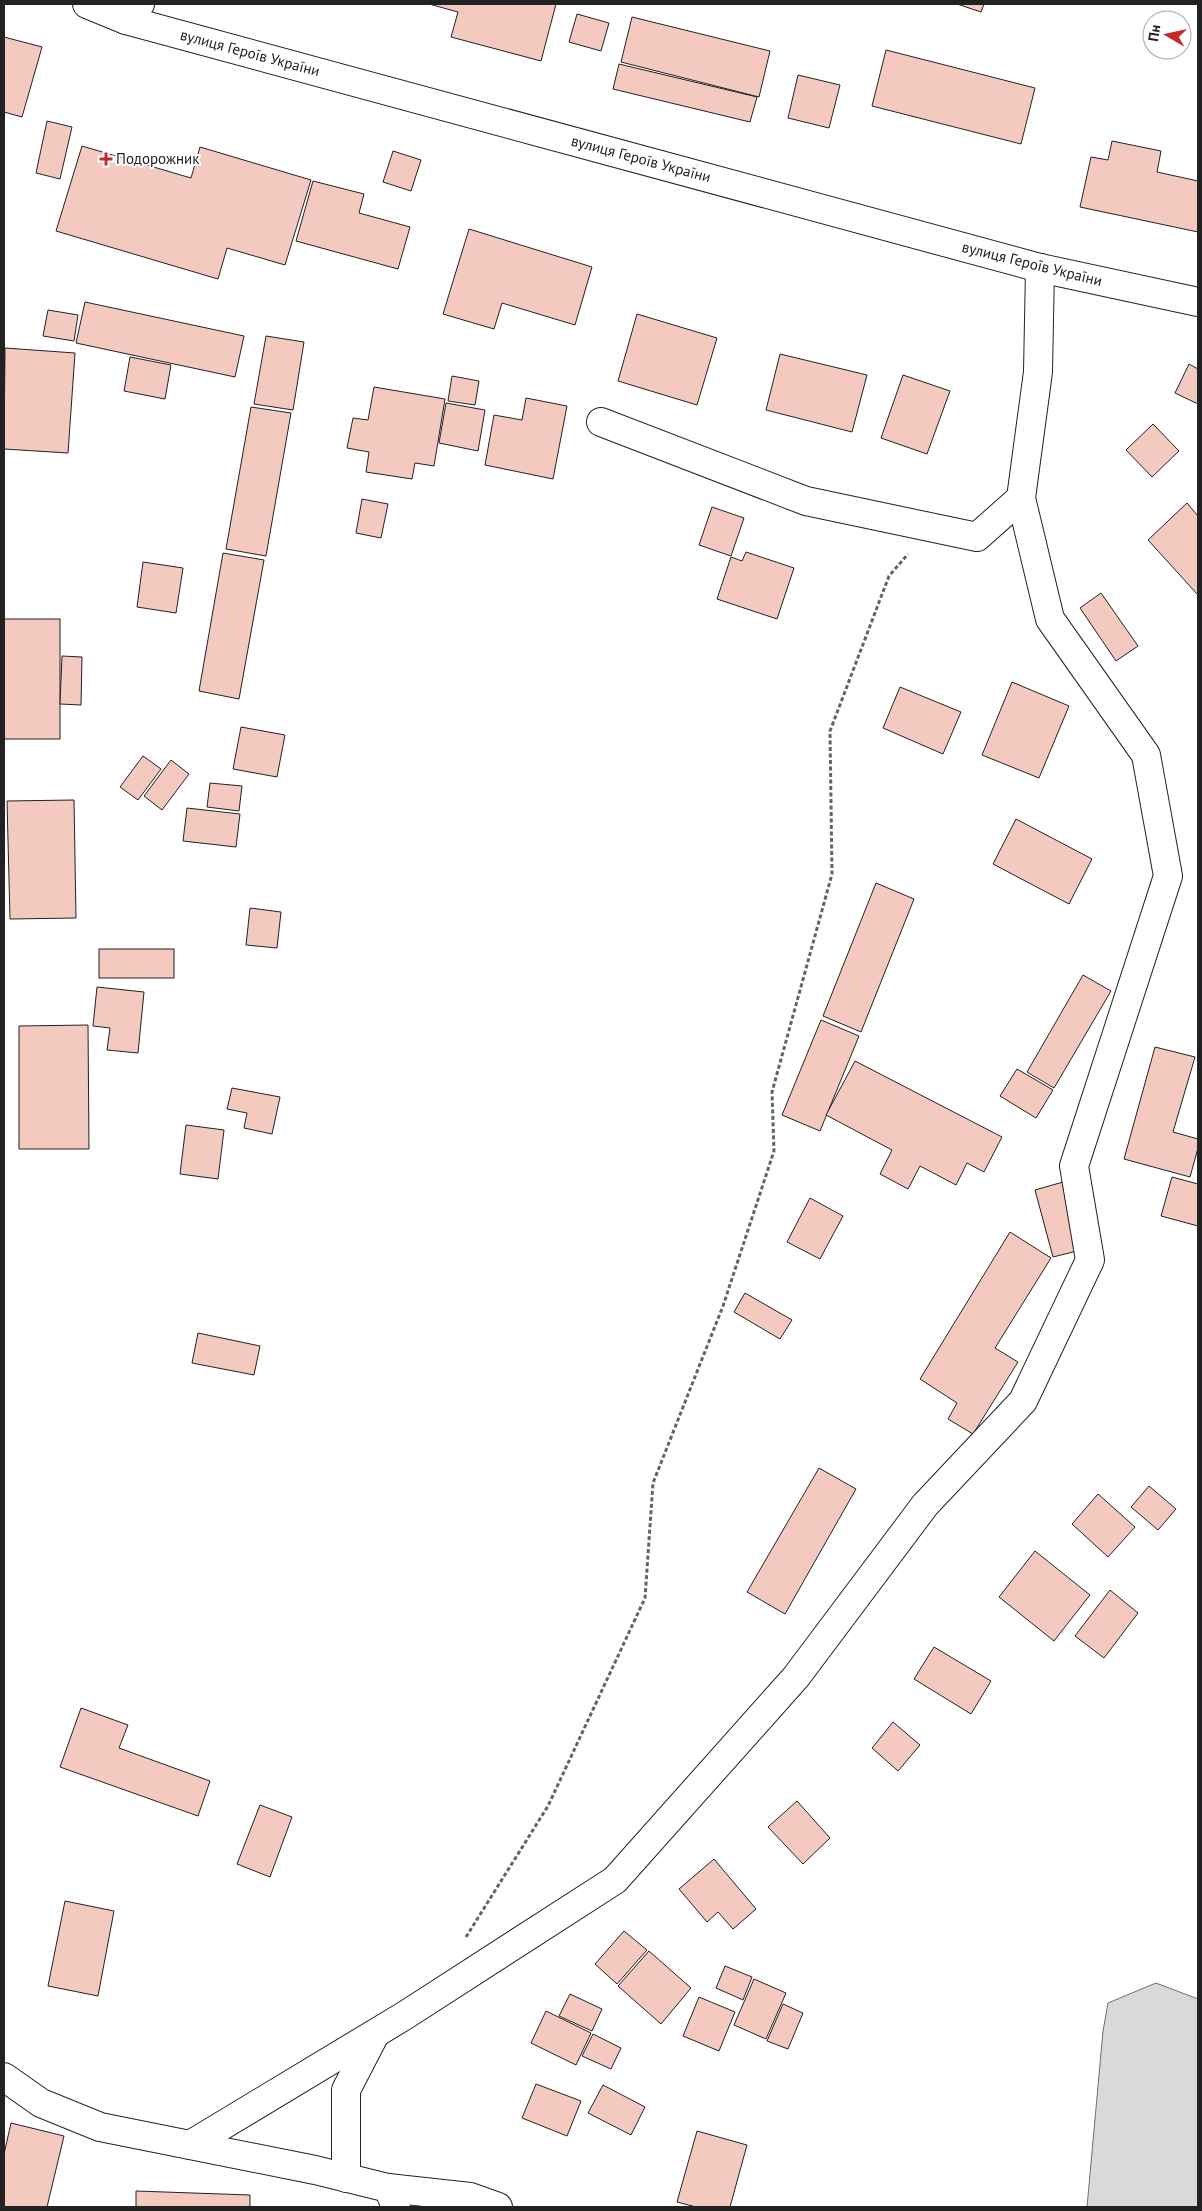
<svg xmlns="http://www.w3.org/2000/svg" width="1202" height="2211" font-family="'PT Sans',sans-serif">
  <rect width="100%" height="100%" fill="#fff"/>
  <path fill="#d9d9d9" stroke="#6f6f6f" d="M1156,1983L1198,1999V2207H1087L1103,2031L1108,2003Z"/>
  <g fill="#f3c9c0" stroke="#222">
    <path d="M429,4H556L541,61L451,37L458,12Z"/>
    <path d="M957,4H984L981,12Z"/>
    <path d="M577,14L609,23L601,51L569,42Z"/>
    <path d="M632,17L770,51L759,97L621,62Z"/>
    <path d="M4,37L42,47L22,117L4,112Z"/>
    <path d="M886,50L1035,88L1021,144L872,106Z"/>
    <path d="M619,64L757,97L750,122L613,89Z"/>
    <path d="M798,75L840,85L829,128L788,118Z"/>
    <path d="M47,121L72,127L60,179L36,173Z"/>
    <path d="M1112,141L1161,151L1157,172L1198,181V232L1080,207L1091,157L1108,160Z"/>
    <path d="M82,146L191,178L200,147L311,180L285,265L227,248L218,279L56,231Z"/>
    <path d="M393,151L421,160L411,191L383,182Z"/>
    <path d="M313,181L364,194L359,213L410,227L398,269L296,241Z"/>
    <path d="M469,229L592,267L575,325L502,303L494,329L443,314Z"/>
    <path d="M85,302L244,336L235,377L76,343Z"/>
    <path d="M48,310L78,315L74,341L43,336Z"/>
    <path d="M637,314L717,338L697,405L618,381Z"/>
    <path d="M266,336L304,342L293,410L254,404Z"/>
    <path d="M5,348L75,353L68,453L4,449Z"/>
    <path d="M780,354L867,375L852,432L766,410Z"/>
    <path d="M130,357L171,365L165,399L124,391Z"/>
    <path d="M1189,364L1198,369V404L1175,393Z"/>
    <path d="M903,375L950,391L927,454L881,438Z"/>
    <path d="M452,376L479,381L475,405L448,401Z"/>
    <path d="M374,387L445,399L434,466L415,463L412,479L366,472L369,452L347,448L353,418L368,420Z"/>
    <path d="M526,398L567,406L553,479L485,465L494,415L522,420Z"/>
    <path d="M446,403L485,410L478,451L439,443Z"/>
    <path d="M251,407L291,413L266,556L226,549Z"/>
    <path d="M1153,424L1179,451L1152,477L1126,450Z"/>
    <path d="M362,499L388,504L381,538L356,533Z"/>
    <path d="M1187,503L1198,516V595L1148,540Z"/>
    <path d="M712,507L744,518L731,556L699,545Z"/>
    <path d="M746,552L794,568L777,619L717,599L731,557L742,561Z"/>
    <path d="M223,553L264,560L239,699L199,691Z"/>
    <path d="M143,562L183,568L176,613L137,607Z"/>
    <path d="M1101,593L1138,646L1116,661L1080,608Z"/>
    <rect x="4" y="619" width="56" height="120"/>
    <path d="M62,656L82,657L81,705L60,704Z"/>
    <path d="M1012,682L1069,706L1039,778L982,755Z"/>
    <path d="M900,687L961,712L943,754L883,728Z"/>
    <path d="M241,727L285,735L277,777L233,769Z"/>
    <path d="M143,756L161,769L138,800L120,787Z"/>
    <path d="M171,760L189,774L162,810L144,796Z"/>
    <path d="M210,783L242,786L239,811L207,807Z"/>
    <path d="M74,800L76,918L10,919L7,801Z"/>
    <path d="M187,808L240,814L236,847L183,841Z"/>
    <path d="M1016,819L1092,859L1069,904L993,864Z"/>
    <path d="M876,883L914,899L861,1032L823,1016Z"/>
    <path d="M250,908L281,912L277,948L246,945Z"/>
    <rect x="99" y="949" width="75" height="29"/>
    <path d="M1083,975L1111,991L1054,1088L1027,1072Z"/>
    <path d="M97,987L144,992L138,1053L107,1050L110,1028L93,1026Z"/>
    <path d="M821,1020L859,1036L820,1131L782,1115Z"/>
    <path d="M88,1025L89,1149H19V1026Z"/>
    <path d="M1155,1047L1195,1057L1173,1132L1198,1139V1148L1190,1177L1124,1159Z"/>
    <path d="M855,1061L1002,1137L984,1172L967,1163L956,1185L920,1166L908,1189L880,1174L892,1150L826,1115Z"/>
    <path d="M1017,1069L1053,1090L1036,1118L1000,1096Z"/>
    <path d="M232,1088L280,1097L272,1134L244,1128L247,1113L227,1109Z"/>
    <path d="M186,1125L224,1130L218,1179L180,1174Z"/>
    <path d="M1172,1177L1198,1184V1226L1161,1216Z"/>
    <path d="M1063,1182L1081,1250L1053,1257L1035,1190Z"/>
    <path d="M810,1198L843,1216L820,1259L787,1242Z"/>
    <path d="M1010,1232L1051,1258L995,1348L1018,1362L973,1434L948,1419L957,1403L920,1379Z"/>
    <path d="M745,1293L792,1320L780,1339L734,1312Z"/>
    <path d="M198,1333L260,1346L254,1375L192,1363Z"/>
    <path d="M819,1468L856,1489L785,1614L747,1592Z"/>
    <path d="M1149,1486L1176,1509L1158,1530L1131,1507Z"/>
    <path d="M1098,1494L1135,1527L1108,1557L1072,1524Z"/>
    <path d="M1035,1551L1090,1595L1054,1641L999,1597Z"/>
    <path d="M1110,1590L1138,1613L1104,1658L1075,1636Z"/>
    <path d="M934,1647L991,1681L971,1714L914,1679Z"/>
    <path d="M81,1708L128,1725L119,1748L210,1781L198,1816L60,1767Z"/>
    <path d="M893,1722L920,1745L898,1771L872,1748Z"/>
    <path d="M797,1801L830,1838L803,1864L768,1827Z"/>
    <path d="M260,1805L292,1817L270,1877L237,1864Z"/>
    <path d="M714,1859L756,1909L733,1929L718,1912L707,1922L679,1889Z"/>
    <path d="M65,1901L114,1911L98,1996L48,1986Z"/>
    <path d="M624,1931L647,1950L617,1984L595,1964Z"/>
    <path d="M649,1951L691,1988L661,2024L618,1986Z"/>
    <path d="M725,1966L752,1977L743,2000L716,1988Z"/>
    <path d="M754,1979L786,1993L766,2039L734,2025Z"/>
    <path d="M570,1994L602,2009L592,2031L559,2016Z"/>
    <path d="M699,1997L735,2012L719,2051L683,2036Z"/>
    <path d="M783,2004L803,2013L788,2049L767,2041Z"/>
    <path d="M546,2011L591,2033L576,2065L531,2043Z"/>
    <path d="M593,2034L621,2048L611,2069L582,2056Z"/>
    <path d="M536,2084L581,2101L567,2136L522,2118Z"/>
    <path d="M603,2085L645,2107L631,2135L588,2113Z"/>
    <path d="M11,2123L64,2136L47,2207H4V2154Z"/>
    <path d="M697,2131L747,2145L730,2207H696L677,2202Z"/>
    <path d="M136,2191L250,2195V2207H136Z"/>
  </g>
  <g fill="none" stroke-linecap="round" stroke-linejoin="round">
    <defs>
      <g id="street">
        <path d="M126,20L140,4"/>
        <path d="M601,422L806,501L977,537L1021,498"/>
        <path d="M4,2077L41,2103L100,2127L315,2170L388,2188L396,2207"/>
        <path d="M190,2145L404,2016L615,1880L796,1677L925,1505L1023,1401L1090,1260L1074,1166L1168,876L1146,755L1050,619L1021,498L1038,372L1040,268"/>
        <path d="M346,2178V2090L375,2034"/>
        <path d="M388,2188L470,2197L498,2207"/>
      </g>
      <path id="primary" d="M87,4L126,20L1040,268L1198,302"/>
    </defs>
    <use href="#street" stroke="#222" stroke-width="30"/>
    <use href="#primary" stroke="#222" stroke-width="30"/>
    <path stroke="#646464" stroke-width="3" stroke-dasharray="4 2.5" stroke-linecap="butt" d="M466,1937L548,1806L645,1598L653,1483L723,1306L774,1151L772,1092L832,874L830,731L889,576L908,554"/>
    <use href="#street" stroke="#fff" stroke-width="28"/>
    <use href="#primary" stroke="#fff" stroke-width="28"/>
  </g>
  <path fill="#c62828" stroke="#fff" stroke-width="2" d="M103.5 151.5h5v5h5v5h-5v5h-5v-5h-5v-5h5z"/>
  <g text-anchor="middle" stroke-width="4" stroke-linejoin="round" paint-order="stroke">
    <g font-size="15" fill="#222" stroke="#fff">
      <text transform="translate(250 53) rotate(15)" y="5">вулиця Героїв України</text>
      <text transform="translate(641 159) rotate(15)" y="5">вулиця Героїв України</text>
      <text transform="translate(1032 264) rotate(14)" y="5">вулиця Героїв України</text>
    </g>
    <g font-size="15" fill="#222" stroke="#fff" text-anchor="start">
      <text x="116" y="164">Подорожник</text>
    </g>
  </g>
  <rect width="1202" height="2211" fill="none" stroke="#222222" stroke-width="10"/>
  <g transform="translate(1167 35) rotate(279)"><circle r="24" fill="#ffffff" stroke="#a7a7a7"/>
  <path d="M0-4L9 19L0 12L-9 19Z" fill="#c62828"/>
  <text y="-8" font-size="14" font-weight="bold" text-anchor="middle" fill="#222222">Пн</text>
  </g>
</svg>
